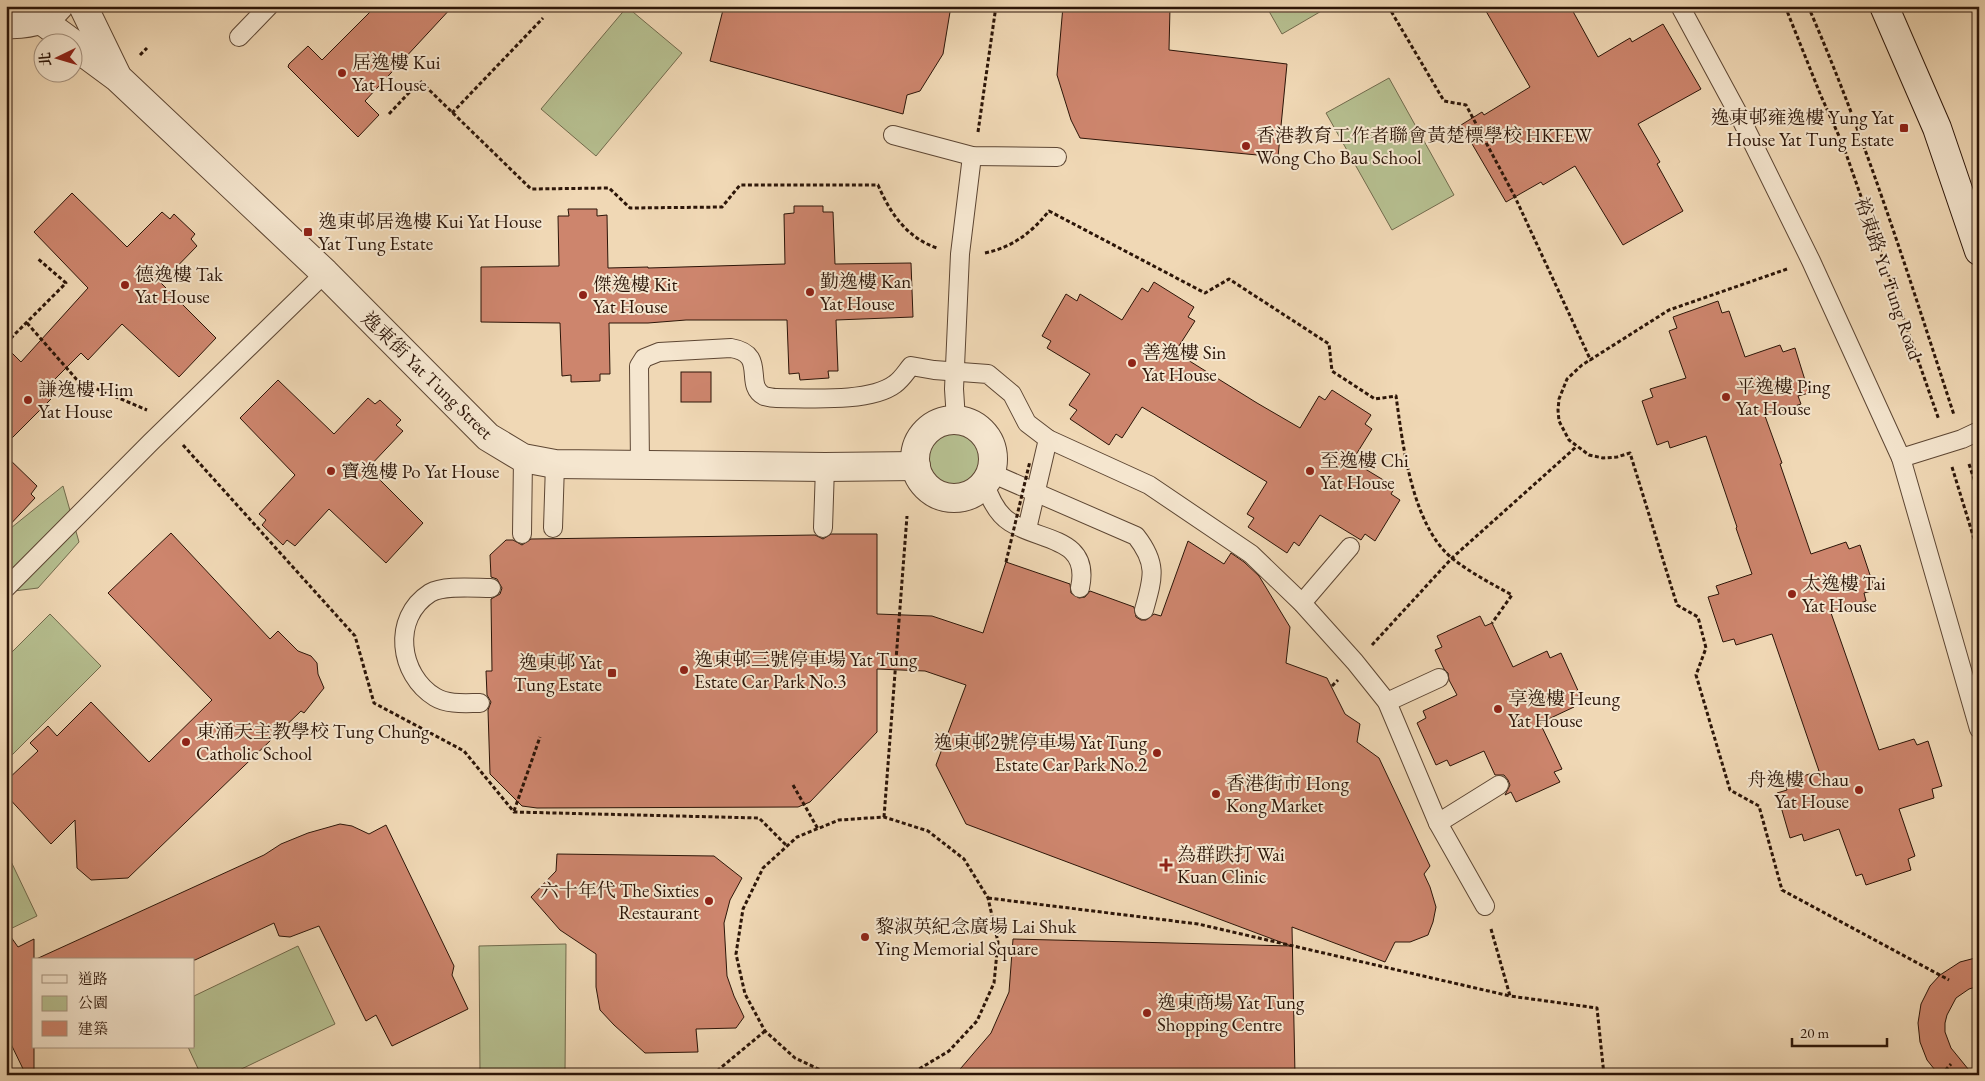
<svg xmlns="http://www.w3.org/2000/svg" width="1985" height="1081" font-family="'EB Garamond','Noto Serif TC',serif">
  <rect width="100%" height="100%" fill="#f0d8b5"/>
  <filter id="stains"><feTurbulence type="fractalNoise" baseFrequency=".004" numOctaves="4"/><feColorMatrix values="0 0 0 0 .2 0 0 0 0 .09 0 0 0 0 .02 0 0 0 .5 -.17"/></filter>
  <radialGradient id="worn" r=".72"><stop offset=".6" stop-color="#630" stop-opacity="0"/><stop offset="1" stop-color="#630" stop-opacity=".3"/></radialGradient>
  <g fill="#b6bf90" stroke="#716a4c">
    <path d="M1266,6H1330L1282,34Z"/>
    <path d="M627,7L682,53L596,156L541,109Z"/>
    <path d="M1389,78L1454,195L1392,230L1326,113Z"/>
    <circle cx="955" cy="459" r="31"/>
    <path d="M63,486L79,542L38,588L6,592V532Z"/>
    <path d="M50,614L101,666L8,759L6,757V658Z"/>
    <path d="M6,851L37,916L6,931Z"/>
    <path d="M566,944L565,1075H480L479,946Z"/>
    <path d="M298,946L335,1024L229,1075H201L188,1047H194V996Z"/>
  </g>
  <g fill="#cd856d" stroke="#2c1508">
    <path d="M376,6H453L365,101L379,115L358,137L288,67L289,64L308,46L322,60Z"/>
    <path d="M724,6H951L943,54L920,91L907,95L903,114L710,61Z"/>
    <path d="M1063,6L1170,7L1169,50L1287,64L1278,157L1080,138L1071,120L1057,75Z"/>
    <path d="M1483,6H1570L1598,57L1630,38L1632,42L1663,24L1701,89L1638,124L1660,162L1657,164L1683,211L1623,245L1575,166L1543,185L1541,182L1506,202L1461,125L1482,112L1484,115L1530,87Z"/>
    <path d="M72,193L127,247L162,212L170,219L174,214L195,234L191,239L197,246L161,283L216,338L179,377L122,324L88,360L81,353L47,387L55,395L6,444V347L21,362L88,288L34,232Z"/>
    <path d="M794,206H823V212H833L835,264L911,263L913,317L836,320L838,371H828L829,378L800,380L799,373L789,374L787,320H686L648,323H609L610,374H600V381L571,382V375L562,376L560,323L481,322V267L559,266L558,216H569L568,209H597V216L607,215L608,268L648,267V268L785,264L784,214L794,213Z"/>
    <path d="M1154,282L1194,307L1188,317L1195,321L1175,352L1257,403L1300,428L1319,396L1325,400L1332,390L1371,415L1365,424L1372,429L1352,461L1395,487L1391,494L1400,500L1375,541L1365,534L1361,540L1320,515L1299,546L1294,542L1287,553L1248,527L1254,518L1247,514L1267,482L1142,407L1122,438L1116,434L1109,445L1070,419L1077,410L1069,405L1090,374L1047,348L1051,341L1042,336L1066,294L1077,301L1080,294L1122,320L1142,288L1148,292Z"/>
    <path d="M1718,301L1722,313L1729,311L1745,357L1780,345L1783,352L1795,348L1809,393L1798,396L1801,404L1765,416L1782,463L1780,464L1811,554L1846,542L1849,549L1860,545L1875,590L1864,593L1866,601L1831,613L1879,750L1914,739L1917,745L1928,741L1942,786L1932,789L1934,798L1899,809L1915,856L1908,859L1911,870L1866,885L1862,874L1856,876L1839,829L1804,841L1802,834L1790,838L1777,793L1787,790L1784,782L1819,771L1772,634L1736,645L1734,639L1723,642L1708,597L1719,594L1716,586L1752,574L1736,528L1737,527L1706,436L1670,448L1668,441L1657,445L1642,401L1653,397L1650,389L1686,378L1669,331L1677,328L1673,317Z"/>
    <rect x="681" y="372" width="30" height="30"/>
    <path d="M278,380L334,434L368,398L375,404L380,400L401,420L396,425L403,431L368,468L423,523L386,563L329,509L295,546L287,540L283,545L262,525L266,520L259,514L295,475L240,418Z"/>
    <path d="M6,456L37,486L31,494L35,498L6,529Z"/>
    <path d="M171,533L270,639L278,631L298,651L311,656L317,663L318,674L324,688L304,713L301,711L128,878L91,880L77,868L75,820L51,844L6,795V781L38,751L30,743L48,726L57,736L91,702L149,762L212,700L108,593Z"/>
    <path d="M831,534H877V614L932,616L983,633L1006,562L1070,584L1071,593L1079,598L1085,597L1090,591L1134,607L1136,617L1141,620H1146L1154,614L1161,616L1188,541L1224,564L1231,553L1244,562L1259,576L1290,627L1286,663L1327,678L1345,714L1360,724L1357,742L1379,758L1430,866L1424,874L1430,887L1436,907L1433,922L1428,935L1410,942H1395L1385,962L1292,927L1295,1075H955L991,1033L1009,992L1013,939L1291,946L966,824L936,765L966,685L925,671L877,669V732L810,802L798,807L537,808L522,806L490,774L488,710L491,702L487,695L486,671H492L491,599L500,594L502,588L497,579L491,577L490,555L506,540H513L522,545L531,539L815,535L823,539Z"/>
    <path d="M1480,616L1485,626L1492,623L1513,667L1547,651L1550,658L1561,653L1580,695L1570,700L1574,707L1540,723L1562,769L1554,772L1560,782L1516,802L1511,792L1505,795L1510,785L1508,780L1504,775H1495L1484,751L1450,766L1447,760L1436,765L1417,723L1426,718L1423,711L1457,695L1449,680L1448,673L1444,669L1435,650L1442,647L1437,636Z"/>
    <path d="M340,824L352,826L369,834L386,825L454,966L452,975L468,1009L392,1046L376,1015L366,1021L319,926L290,937L279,936L274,923L195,960H34V1075H26L9,1040L6,1024V930L18,947L34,939V960L264,855L281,844L308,833Z"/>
    <path d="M557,854L714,856L742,878L730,900L724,923L727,976L734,996L744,1017L736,1028L696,1029L698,1052L645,1053L614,1025L600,1010L596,987V954L560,930L531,897L556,871Z"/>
    <path d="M1979,957V986L1969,989L1956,998L1947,1015L1945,1023V1032L1951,1048L1973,1075H1939L1927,1060L1920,1042L1918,1023L1921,1004L1930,986L1940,975L1960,962Z"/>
  </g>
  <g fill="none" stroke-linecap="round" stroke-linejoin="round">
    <defs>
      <g id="service">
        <path d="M1680,6L1740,117L1811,261L1901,458L1979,729"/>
        <path d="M239,37L269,6"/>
        <path d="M893,135L972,156L1057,157"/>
        <path d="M956,420L954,389L960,254L972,156"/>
        <path d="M1901,458L1962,439L1979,431"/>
        <path d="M640,465L639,366L644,358L659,352L731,348C768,354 743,385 764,396C768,397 773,398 776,398C808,398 870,403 895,384C902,379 906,372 911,366L934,370L988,374L1012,394L1027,423L1048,439L1149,485L1251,554L1302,603L1355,662L1387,702L1438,823L1485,906"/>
        <path d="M991,473L1136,536C1158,564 1153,578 1144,610"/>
        <path d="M985,484C990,499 997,514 1010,522C1041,542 1091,537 1080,588"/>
        <path d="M553,528L555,464"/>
        <path d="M823,528L825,467"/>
        <path d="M1027,529L1048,439"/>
        <path d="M522,534L523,458"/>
        <path d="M6,588L151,442L325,273"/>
        <path d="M1302,603L1350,547"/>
        <path d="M1387,702L1439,678"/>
        <path d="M480,703C466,703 448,705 435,697C399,675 391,618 430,593C444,585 474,588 491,588"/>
        <path d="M1438,823L1499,785"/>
      </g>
      <g id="minor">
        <path d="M83,6L116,74"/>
        <path d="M41,20L71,42"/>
        <path d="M72,44L118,78L325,273L488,437L523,458L555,464L825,467L916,466"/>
        <circle cx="954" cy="459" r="39"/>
      </g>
      <path id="tertiary" d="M6,24C26,25 46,22 59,6"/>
      <path id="secondary" d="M1884,6L1937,128L1979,251"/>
    </defs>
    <use href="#service" stroke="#5d4633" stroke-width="20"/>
    <use href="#minor" stroke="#5d4633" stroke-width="30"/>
    <use href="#tertiary" stroke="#5d4633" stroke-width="30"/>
    <use href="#secondary" stroke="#2c1508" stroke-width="30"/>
    <g stroke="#2c1508" stroke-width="3" stroke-dasharray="4 2.5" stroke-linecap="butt">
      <path d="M1388,6L1444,101L1466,105L1515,197L1591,361"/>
      <path d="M1785,6L1821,96L1843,145L1939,420"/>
      <path d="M1808,6C1866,139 1909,277 1954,415"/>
      <path d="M140,55L147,48"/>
      <path d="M452,113L543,18"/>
      <path d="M389,114L420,81L531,189L609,188L630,208L722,207L740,185H878C890,213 907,238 937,248"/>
      <path d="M978,132L996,6"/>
      <path d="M985,253C1013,247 1031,233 1049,211L1205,293L1229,279L1329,344L1332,371L1375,399L1396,396C1403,446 1412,526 1453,559C1471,573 1492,584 1512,595L1492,623"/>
      <path d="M1787,269L1669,310L1582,365L1567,379L1559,399L1558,410L1559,421L1569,440L1589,455L1603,458L1617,457L1630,453L1677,605L1698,617L1706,648L1696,675L1730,790L1759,806L1782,890L1949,980"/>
      <path d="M27,323L78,381L147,410"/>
      <path d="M6,343L66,283L37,258"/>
      <path d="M183,445L355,636L374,703L464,751L514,812L759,818L787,846"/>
      <path d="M1969,464L1979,494"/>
      <path d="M1952,467L1979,555"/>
      <path d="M1372,645L1452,558L1576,447"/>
      <path d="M1332,686L1338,680"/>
      <path d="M793,785L818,829"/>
      <path d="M514,811L540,737"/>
      <path d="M884,817L907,516"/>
      <path d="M988,898L1198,924L1510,996"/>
      <path d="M1491,929L1510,996L1597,1008L1604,1075"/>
      <path d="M712,1075L765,1031"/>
      <path d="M831,1075L795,1058L765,1031L745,994L736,954L743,909L763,868L797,837L839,820L884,817L928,831L964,859L988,898L998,942L994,983L977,1021L949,1051L914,1072L899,1075"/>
      <path d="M1941,1075L1951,1064"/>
    </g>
    <use href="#service" stroke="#f5e6cf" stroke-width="18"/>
    <use href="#minor" stroke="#f5e6cf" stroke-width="28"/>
    <use href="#tertiary" stroke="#f5e6cf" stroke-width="28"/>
    <use href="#secondary" stroke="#f5e6cf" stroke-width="28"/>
    <path stroke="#2c1508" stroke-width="3" stroke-dasharray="4 2.5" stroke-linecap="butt" d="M1006,562L1030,461"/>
  </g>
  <g fill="#8f2418" stroke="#f5e6cf" stroke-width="2">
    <circle cx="342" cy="73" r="5"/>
    <rect x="1899" y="123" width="10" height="10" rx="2.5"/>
    <circle cx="1246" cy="146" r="5"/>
    <rect x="303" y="227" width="10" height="10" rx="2.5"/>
    <circle cx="125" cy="285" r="5"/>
    <circle cx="810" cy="292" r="5"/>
    <circle cx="583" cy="295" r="5"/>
    <circle cx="1132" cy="363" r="5"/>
    <circle cx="1726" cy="397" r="5"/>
    <circle cx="28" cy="400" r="5"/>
    <circle cx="331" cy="471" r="5"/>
    <circle cx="1310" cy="471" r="5"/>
    <circle cx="1792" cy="594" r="5"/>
    <circle cx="684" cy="670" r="5"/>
    <rect x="607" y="668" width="10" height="10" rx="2.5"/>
    <circle cx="1498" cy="709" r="5"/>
    <circle cx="186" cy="742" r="5"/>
    <circle cx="1157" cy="753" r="5"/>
    <circle cx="1859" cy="790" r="5"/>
    <circle cx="1216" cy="794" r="5"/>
    <path d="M1163.5 857.5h5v5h5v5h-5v5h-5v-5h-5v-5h5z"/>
    <circle cx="709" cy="901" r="5"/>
    <circle cx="865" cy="937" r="5"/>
    <circle cx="1147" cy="1013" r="5"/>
  </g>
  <g text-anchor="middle" stroke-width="4" stroke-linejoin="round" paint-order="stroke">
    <g font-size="19" fill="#2c1508" stroke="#f5e6cf" text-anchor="start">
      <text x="352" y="69">居逸樓 Kui<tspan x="352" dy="22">Yat House</tspan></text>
      <text x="1894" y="124" text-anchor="end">逸東邨雍逸樓 Yung Yat<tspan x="1894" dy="22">House Yat Tung Estate</tspan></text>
      <text x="1256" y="142">香港教育工作者聯會黃楚標學校 HKFEW<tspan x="1256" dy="22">Wong Cho Bau School</tspan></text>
      <text x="318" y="228">逸東邨居逸樓 Kui Yat House<tspan x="318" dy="22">Yat Tung Estate</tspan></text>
      <text x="135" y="281">德逸樓 Tak<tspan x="135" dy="22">Yat House</tspan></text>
      <text x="820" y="288">勤逸樓 Kan<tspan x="820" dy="22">Yat House</tspan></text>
      <text x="593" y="291">傑逸樓 Kit<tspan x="593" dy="22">Yat House</tspan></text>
      <text x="1142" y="359">善逸樓 Sin<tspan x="1142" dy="22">Yat House</tspan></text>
      <text x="1736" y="393">平逸樓 Ping<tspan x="1736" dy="22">Yat House</tspan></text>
      <text x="38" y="396">謙逸樓 Him<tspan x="38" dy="22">Yat House</tspan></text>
      <text x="1320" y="467">至逸樓 Chi<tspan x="1320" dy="22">Yat House</tspan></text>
      <text x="341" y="478">寶逸樓 Po Yat House</text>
      <text x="1802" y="590">太逸樓 Tai<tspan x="1802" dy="22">Yat House</tspan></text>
      <text x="694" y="666">逸東邨三號停車場 Yat Tung<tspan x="694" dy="22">Estate Car Park No.3</tspan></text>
      <text x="602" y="669" text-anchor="end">逸東邨 Yat<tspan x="602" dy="22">Tung Estate</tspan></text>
      <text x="1508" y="705">享逸樓 Heung<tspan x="1508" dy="22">Yat House</tspan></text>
      <text x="196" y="738">東涌天主教學校 Tung Chung<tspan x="196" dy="22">Catholic School</tspan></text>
      <text x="1147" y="749" text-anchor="end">逸東邨2號停車場 Yat Tung<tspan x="1147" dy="22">Estate Car Park No.2</tspan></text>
      <text x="1849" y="786" text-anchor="end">舟逸樓 Chau<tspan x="1849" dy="22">Yat House</tspan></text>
      <text x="1226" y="790">香港街市 Hong<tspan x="1226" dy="22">Kong Market</tspan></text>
      <text x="1177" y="861">為群跌打 Wai<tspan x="1177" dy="22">Kuan Clinic</tspan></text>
      <text x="699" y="897" text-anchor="end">六十年代 The Sixties<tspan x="699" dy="22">Restaurant</tspan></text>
      <text x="875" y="933">黎淑英紀念廣場 Lai Shuk<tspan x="875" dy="22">Ying Memorial Square</tspan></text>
      <text x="1157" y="1009">逸東商場 Yat Tung<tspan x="1157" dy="22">Shopping Centre</tspan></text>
    </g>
    <g font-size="19" fill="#2c1508" stroke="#f5e6cf">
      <text transform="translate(1889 278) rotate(71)" y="7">裕東路 Yu Tung Road</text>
      <text transform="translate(428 375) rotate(44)" y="7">逸東街 Yat Tung Street</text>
    </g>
  </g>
  <rect width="1985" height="1081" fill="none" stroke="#f0d8b5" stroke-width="25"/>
  <rect x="8" y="8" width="1970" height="1066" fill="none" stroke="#2c1508" stroke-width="2.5"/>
  <rect x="12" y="12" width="1960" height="1056" fill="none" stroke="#2c1508"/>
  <rect x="32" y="958" width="162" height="90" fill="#f5e6cf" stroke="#a5927f"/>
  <rect x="42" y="975" width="25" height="8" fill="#f5e6cf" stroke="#a5927f"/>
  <text x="78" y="984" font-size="15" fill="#2c1508">道路</text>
  <rect x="42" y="996" width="25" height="15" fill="#b6bf90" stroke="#a5927f"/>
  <text x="78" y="1008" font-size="15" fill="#2c1508">公園</text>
  <rect x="42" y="1021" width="25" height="15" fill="#cd856d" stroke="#a5927f"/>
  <text x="78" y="1034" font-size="15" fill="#2c1508">建築</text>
  <g transform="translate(58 58) rotate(265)"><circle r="24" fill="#f5e6cf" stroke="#a5927f"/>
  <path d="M0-4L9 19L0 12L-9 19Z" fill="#8f2418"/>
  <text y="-8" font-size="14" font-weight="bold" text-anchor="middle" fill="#2c1508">北</text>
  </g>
  <path d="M1792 1038v8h95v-8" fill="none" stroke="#2c1508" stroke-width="2.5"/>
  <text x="1800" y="1038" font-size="15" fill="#2c1508" stroke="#f5e6cf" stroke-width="4" paint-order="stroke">20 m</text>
  <rect width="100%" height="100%" filter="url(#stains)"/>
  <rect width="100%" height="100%" fill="url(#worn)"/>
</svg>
